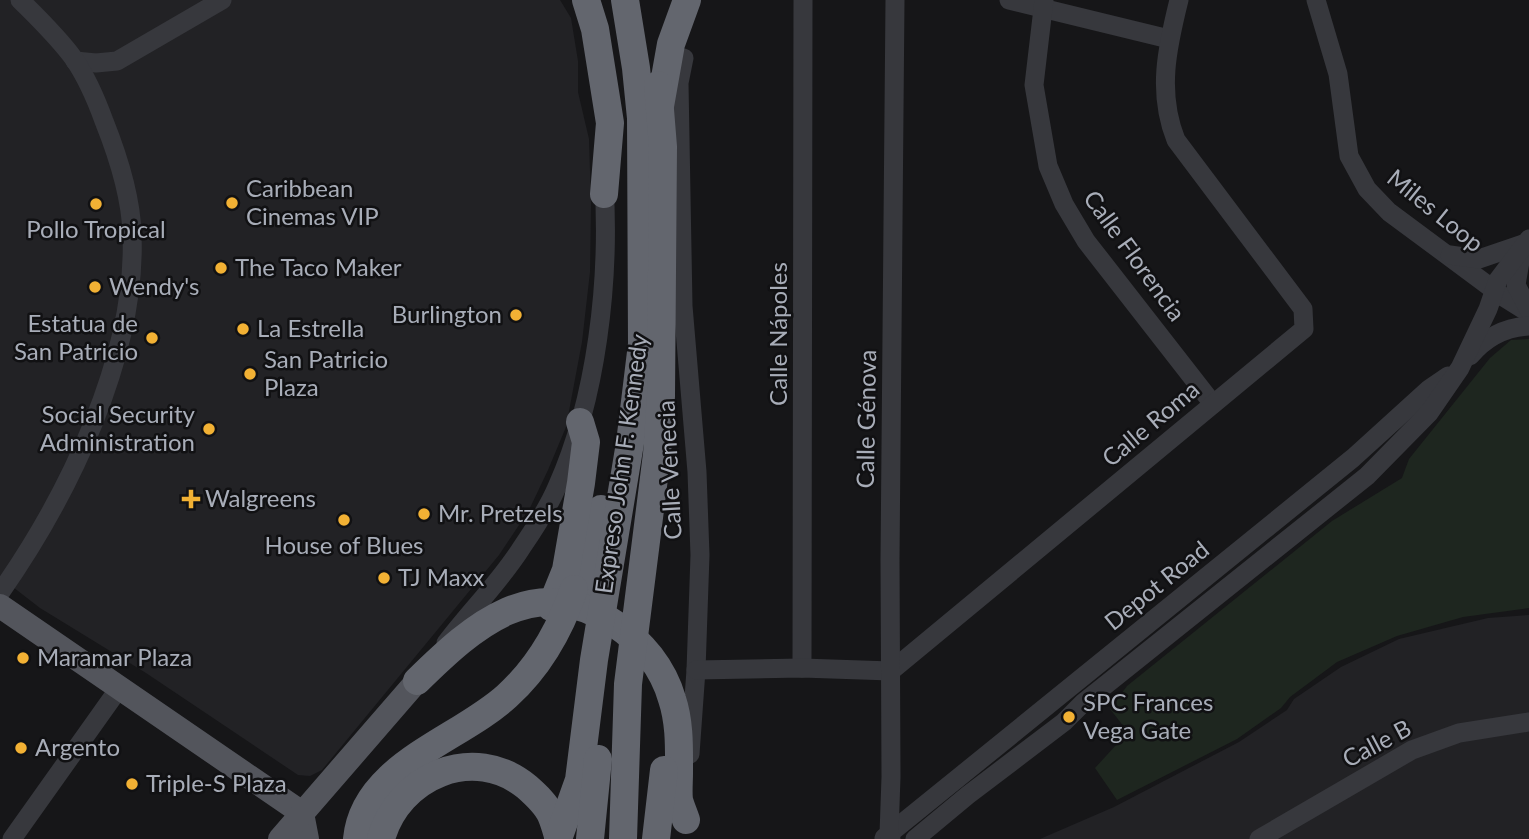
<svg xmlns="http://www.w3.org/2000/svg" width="1529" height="839" font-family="Lato,sans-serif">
  <rect width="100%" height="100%" fill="#161618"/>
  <g fill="#222225">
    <path d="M0,0H560L571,18L578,61V92L589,139L591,204L590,272L582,342L566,427L548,470L529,510L499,555L322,770L310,776L298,775L146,673L40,608L0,577Z"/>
    <path d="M1529,615V839H1040L1114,807L1239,742L1287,710L1294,699L1341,667L1399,639L1488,618Z"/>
  </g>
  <path fill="#1e261f" d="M1529,339V608L1463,617L1397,636L1337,662L1290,697L1281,708L1237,739L1117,800L1095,768L1128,732L1110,709L1127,686L1332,521L1402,478L1409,459L1490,358L1511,340Z"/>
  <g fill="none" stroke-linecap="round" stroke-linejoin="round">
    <g stroke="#37383d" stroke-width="19">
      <path d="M1009,0L1169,39"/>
      <path d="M1044,0L1034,85L1048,166L1064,204L1086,241L1213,404"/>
      <path d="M1316,0L1338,74L1349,156L1367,189L1389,212L1505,298L1529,313"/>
      <path d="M684,58L679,83L683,306L697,472L700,555L696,670L690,754"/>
      <path d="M75,61L96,63L117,61L222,0"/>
      <path d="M1450,255L1479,259L1523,244L1516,285L1529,310"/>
      <path d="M1470,356C1485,338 1505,327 1529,326"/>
      <path d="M0,593C68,496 137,356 132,234C131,196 118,156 104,121C96,99 87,78 74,59C58,37 39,19 20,0"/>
      <path d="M446,643C470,611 500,582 522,547C535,528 548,508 557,487C597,398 610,280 604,184"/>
      <path d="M802,668L803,0"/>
      <path d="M696,670L802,668L891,671L1304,329L1303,309L1176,140C1157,93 1167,48 1179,0"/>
      <path d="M884,838L1353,458L1429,389L1448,376"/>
      <path d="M12,839L120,687"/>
      <path d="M891,839L889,834L891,777L890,560L895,0"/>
      <path d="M915,839L968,795L1064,722L1083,703L1367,476L1429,413L1460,368L1488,309L1498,280L1529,239"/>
      <path d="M1259,839L1412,750L1459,733L1529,722"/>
    </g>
    <g stroke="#53555c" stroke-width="24">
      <path d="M0,606L302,813L307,839"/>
      <path d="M280,839L417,681"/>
    </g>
    <g stroke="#63666e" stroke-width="28">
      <path d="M586,0L595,29L610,123L604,194"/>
      <path d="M660,106L671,44L687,0"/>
      <path d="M585,593L601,509"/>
      <path d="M551,607L566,570L581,483L586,442L580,422"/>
      <path d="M417,681C474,625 535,570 615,624C642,642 663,668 672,699C680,723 679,749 679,773C679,782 678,792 679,800C681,807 684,814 686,820"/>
      <path d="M357,839C364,765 459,740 507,696C539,667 560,630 574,589"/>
      <path d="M381,839C398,776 474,743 527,787C536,795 546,804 551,815C554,822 556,829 558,836"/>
      <path d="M558,839L579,780L594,660L630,443L642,344L641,118L636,68L625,0"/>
      <path d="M590,839L598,759"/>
      <path d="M623,839L628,684L657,454L661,396L663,147L658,85"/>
      <path d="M656,839L664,770"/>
    </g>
  </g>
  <g fill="#f2b134" stroke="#111113" stroke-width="2.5">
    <circle cx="232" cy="203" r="7"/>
    <circle cx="96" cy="204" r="7"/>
    <circle cx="221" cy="268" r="7"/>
    <circle cx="95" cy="287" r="7"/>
    <circle cx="516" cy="315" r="7"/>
    <circle cx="243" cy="329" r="7"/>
    <circle cx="152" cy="338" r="7"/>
    <circle cx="250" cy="374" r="7"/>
    <circle cx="209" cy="429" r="7"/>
    <path d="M187.5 488.5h7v7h7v7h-7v7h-7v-7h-7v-7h7z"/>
    <circle cx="424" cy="514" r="7"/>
    <circle cx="344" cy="520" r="7"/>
    <circle cx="384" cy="578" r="7"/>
    <circle cx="23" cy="658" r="7"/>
    <circle cx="1069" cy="717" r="7"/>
    <circle cx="21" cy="748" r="7"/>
    <circle cx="132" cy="784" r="7"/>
  </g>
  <g text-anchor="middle" stroke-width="5" stroke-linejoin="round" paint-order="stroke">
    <g font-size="24" fill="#a8adb8" stroke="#111113" text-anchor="start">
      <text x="246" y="197">Caribbean<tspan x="246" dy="28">Cinemas VIP</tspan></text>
      <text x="96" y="238" text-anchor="middle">Pollo Tropical</text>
      <text x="235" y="276">The Taco Maker</text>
      <text x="109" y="295">Wendy's</text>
      <text x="502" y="323" text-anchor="end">Burlington</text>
      <text x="138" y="332" text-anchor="end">Estatua de<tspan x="138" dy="28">San Patricio</tspan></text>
      <text x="257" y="337">La Estrella</text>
      <text x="264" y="368">San Patricio<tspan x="264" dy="28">Plaza</tspan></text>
      <text x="195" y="423" text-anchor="end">Social Security<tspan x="195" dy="28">Administration</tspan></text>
      <text x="205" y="507">Walgreens</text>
      <text x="438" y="522">Mr. Pretzels</text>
      <text x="344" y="554" text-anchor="middle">House of Blues</text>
      <text x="398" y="586">TJ Maxx</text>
      <text x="37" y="666">Maramar Plaza</text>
      <text x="1083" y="711">SPC Frances<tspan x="1083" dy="28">Vega Gate</tspan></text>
      <text x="35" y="756">Argento</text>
      <text x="146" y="792">Triple-S Plaza</text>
    </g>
    <g font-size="24" fill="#a8adb8" stroke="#111113">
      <text transform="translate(1435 211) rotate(39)" y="8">Miles Loop</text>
      <text transform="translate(1134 256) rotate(54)" y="8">Calle Florencia</text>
      <text transform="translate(779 334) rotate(-90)" y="8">Calle Nápoles</text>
      <text transform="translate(867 419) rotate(-89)" y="8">Calle Génova</text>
      <text transform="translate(1151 424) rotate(-40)" y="8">Calle Roma</text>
      <text transform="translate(622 464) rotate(-82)" y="8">Expreso John F. Kennedy</text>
      <text transform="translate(670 470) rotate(-93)" y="8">Calle Venecia</text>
      <text transform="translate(1157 586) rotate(-39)" y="8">Depot Road</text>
      <text transform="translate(1377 744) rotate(-28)" y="8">Calle B</text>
    </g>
  </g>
</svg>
